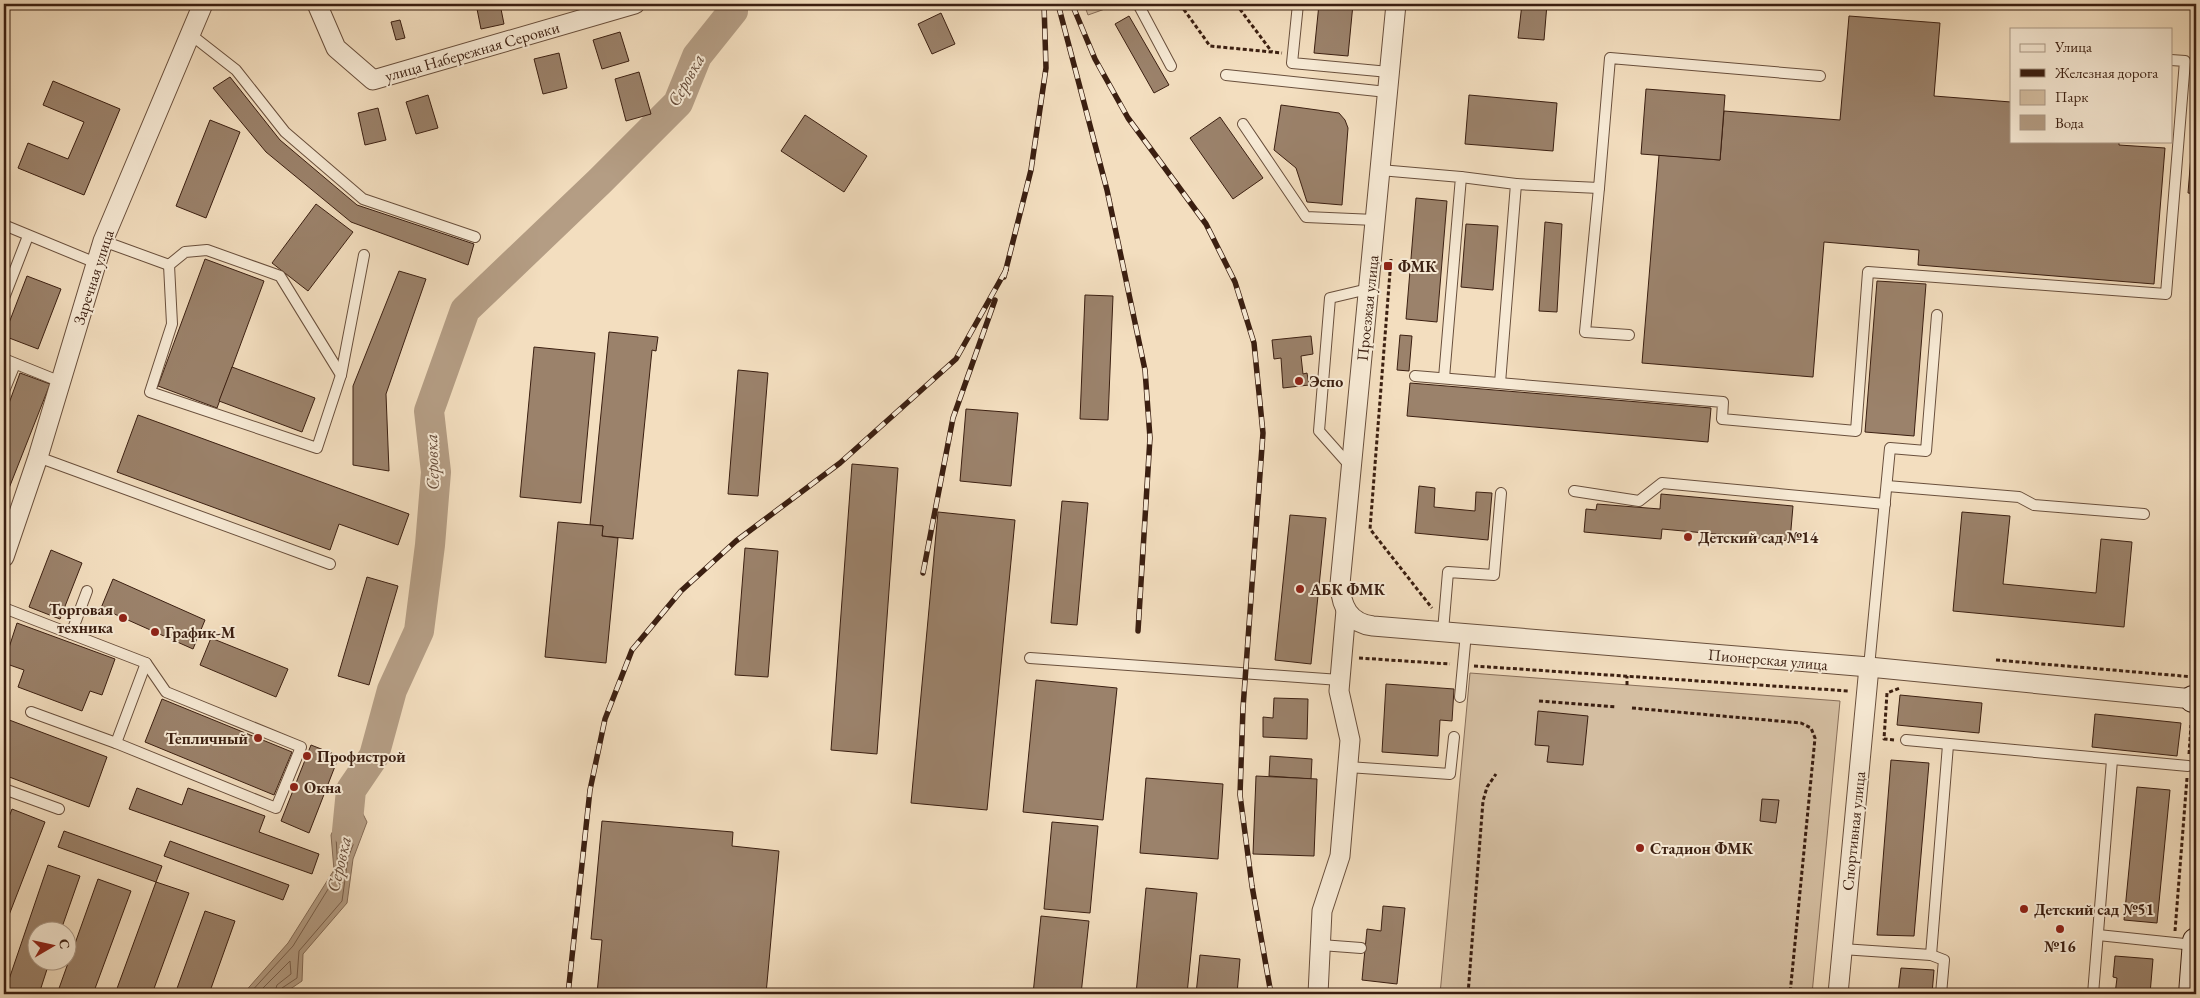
<svg xmlns="http://www.w3.org/2000/svg" width="2200" height="998" font-family="'EB Garamond',serif">
  <rect width="100%" height="100%" fill="#f3debf"/>
  <filter id="stains"><feTurbulence type="fractalNoise" baseFrequency=".004" numOctaves="4"/><feColorMatrix values="0 0 0 0 .2 0 0 0 0 .09 0 0 0 0 .02 0 0 0 .5 -.17"/></filter>
  <radialGradient id="worn" r=".72"><stop offset=".6" stop-color="#630" stop-opacity="0"/><stop offset="1" stop-color="#630" stop-opacity=".3"/></radialGradient>
  <g fill="#d4bea1" stroke="#886e59">
    <path d="M1084,4H1119L1088,15Z"/>
    <path d="M1470,673L1840,701L1812,994H1440Z"/>
  </g>
  <path fill="#b49d84" stroke="#846b56" d="M351,790L367,822L353,859L347,903L303,954L302,981L283,994H243L288,943L334,870L331,835Z"/>
  <g fill="none" stroke-linecap="round" stroke-linejoin="round">
    <g stroke="#785e4a" stroke-width="1">
      <path d="M353,820L355,823L348,841L344,843L343,837L350,820Z"/>
      <path d="M249,994L293,946L338,873L336,836L349,806L352,805L362,822L348,858L342,901L299,951L297,978L282,988L280,994"/>
      <path d="M257,994L290,961L291,974L277,985L274,994"/>
    </g>
    <path stroke="#b49d84" stroke-width="30" d="M347,831L351,790L374,756L392,690L419,631L430,545L436,472L429,411L465,310L600,181L678,103L697,56L733,11L732,4"/>
  </g>
  <g fill="#9b826b" stroke="#3b1f11">
    <path d="M476,4H500L504,24L481,29Z"/>
    <path d="M1319,4H1353L1348,56L1314,53Z"/>
    <path d="M1522,4H1547L1544,40L1518,38Z"/>
    <path d="M941,13L955,44L932,54L918,24Z"/>
    <path d="M1129,16L1169,85L1154,93L1115,24Z"/>
    <path d="M1849,16L1940,23L1934,96L2011,102V141H2119V145L2165,148L2154,284L1918,265L1919,250L1824,242L1813,377L1642,363L1659,155L1720,160L1724,111L1840,120Z"/>
    <path d="M400,20L405,38L396,40L391,22Z"/>
    <path d="M620,32L629,61L602,69L593,40Z"/>
    <path d="M559,53L567,88L543,94L534,59Z"/>
    <path d="M639,72L651,114L626,121L615,79Z"/>
    <path d="M230,77L280,140L357,205L474,244L468,265L351,222L266,152L213,88Z"/>
    <path d="M53,81L120,109L84,195L18,168L28,143L68,159L84,122L43,105Z"/>
    <path d="M1646,89L1725,95L1720,160L1641,154Z"/>
    <path d="M428,95L438,128L416,134L406,102Z"/>
    <path d="M1469,95L1557,103L1553,151L1465,144Z"/>
    <path d="M1281,105L1339,113L1345,120L1348,128L1342,205L1307,202L1296,168L1274,150Z"/>
    <path d="M378,108L386,140L365,145L358,113Z"/>
    <path d="M805,115L867,156L844,192L781,151Z"/>
    <path d="M1220,117L1263,178L1233,199L1190,138Z"/>
    <path d="M210,120L240,132L206,218L176,206Z"/>
    <path d="M2192,143H2196V194L2188,193Z"/>
    <path d="M1416,198L1447,201L1437,322L1406,319Z"/>
    <path d="M316,204L353,232L308,291L272,263Z"/>
    <path d="M1545,222L1562,224L1557,312L1539,311Z"/>
    <path d="M1466,224L1498,226L1493,290L1461,287Z"/>
    <path d="M205,259L264,281L217,408L158,386Z"/>
    <path d="M399,271L426,279L386,394L389,471L353,465V386Z"/>
    <path d="M27,276L61,289L38,349L4,336Z"/>
    <path d="M1877,281L1926,284L1914,436L1865,432Z"/>
    <path d="M1085,295L1113,296L1108,420L1080,419Z"/>
    <path d="M609,332L658,337L656,351L652,350L633,539L602,536L603,526L590,525Z"/>
    <path d="M1400,335L1412,336L1409,371L1397,370Z"/>
    <path d="M1311,336L1313,354L1301,356L1303,374L1307,373L1309,385L1283,388L1281,358L1274,359L1272,340Z"/>
    <path d="M534,347L595,353L581,503L520,497Z"/>
    <path d="M232,367L315,398L302,432L219,401Z"/>
    <path d="M738,370L768,373L758,496L728,494Z"/>
    <path d="M20,373L50,384L4,501V417Z"/>
    <path d="M1410,383L1711,408L1708,442L1407,416Z"/>
    <path d="M966,409L1018,413L1011,486L960,481Z"/>
    <path d="M138,415L409,514L398,545L339,524L330,550L117,472Z"/>
    <path d="M852,464L898,468L877,754L831,750Z"/>
    <path d="M1419,486L1435,488L1434,507L1475,511L1476,492L1492,493L1488,540L1415,533Z"/>
    <path d="M1661,494L1793,506L1790,541L1662,529L1661,539L1584,532L1586,509L1596,510L1597,504L1660,509Z"/>
    <path d="M1062,501L1088,503L1077,625L1051,623Z"/>
    <path d="M938,512L1015,520L987,810L911,803Z"/>
    <path d="M1962,512L2010,516L2003,584L2096,593L2101,539L2132,542L2124,627L1953,611Z"/>
    <path d="M1290,515L1326,518L1311,664L1275,660Z"/>
    <path d="M558,522L603,526L602,536L618,538L606,663L545,657Z"/>
    <path d="M745,548L778,551L768,677L735,675Z"/>
    <path d="M51,550L82,563L60,619L29,607Z"/>
    <path d="M367,577L398,586L369,685L338,676Z"/>
    <path d="M113,579L205,620L193,649L101,608Z"/>
    <path d="M17,623L115,659L102,695L90,691L82,711L18,687L24,670L4,663Z"/>
    <path d="M211,638L288,669L276,697L200,665Z"/>
    <path d="M1036,680L1117,688L1103,820L1023,812Z"/>
    <path d="M1386,684L1454,689L1452,721L1440,720L1438,756L1382,752Z"/>
    <path d="M1900,695L1982,703L1979,733L1897,725Z"/>
    <path d="M1274,698L1308,699L1307,739L1263,737V717L1273,718Z"/>
    <path d="M162,699L292,752L274,795L145,742Z"/>
    <path d="M1538,711L1588,716L1583,765L1547,762L1549,746L1535,745Z"/>
    <path d="M2095,714L2181,723L2177,756L2092,747Z"/>
    <path d="M4,718L107,757L89,807L4,775Z"/>
    <path d="M311,745L339,756L309,833L281,821Z"/>
    <path d="M1270,756L1312,759L1311,779L1269,776Z"/>
    <path d="M1891,760L1929,763L1914,936L1877,935Z"/>
    <path d="M1256,776L1317,779L1314,856L1253,854Z"/>
    <path d="M1146,778L1223,784L1218,859L1140,853Z"/>
    <path d="M2137,787L2170,790L2157,923L2124,920Z"/>
    <path d="M137,788L182,805L188,788L265,816L259,832L319,854L312,874L129,809Z"/>
    <path d="M1762,799L1779,800L1776,823L1760,821Z"/>
    <path d="M12,809L45,822L4,928V830Z"/>
    <path d="M602,821L733,832L732,846L779,851L766,994H597L602,940L591,939Z"/>
    <path d="M1052,822L1098,826L1090,913L1044,909Z"/>
    <path d="M64,831L162,866L156,882L58,847Z"/>
    <path d="M170,841L289,885L283,900L164,856Z"/>
    <path d="M48,865L80,876L61,930H38V960H50L39,994H4Z"/>
    <path d="M98,879L131,891L93,994H57Z"/>
    <path d="M156,882L189,893L152,994H115Z"/>
    <path d="M1146,888L1197,893L1187,994H1136Z"/>
    <path d="M1383,906L1405,908L1397,984L1362,980L1367,929L1381,931Z"/>
    <path d="M205,911L235,921L209,994H175Z"/>
    <path d="M1041,916L1089,921L1081,994H1033Z"/>
    <path d="M1200,955L1240,959L1237,994H1196Z"/>
    <path d="M2115,956L2153,959L2150,994H2115L2117,978L2113,977Z"/>
    <path d="M1901,968L1934,970L1932,994H1898Z"/>
  </g>
  <g fill="none" stroke-linecap="round" stroke-linejoin="round">
    <defs>
      <g id="lane">
        <path d="M1138,4L1171,66"/>
        <path d="M1298,4L1292,63L1389,72"/>
        <path d="M190,34L236,70L285,132L363,199L475,237"/>
        <path d="M1226,75L1387,92"/>
        <path d="M1243,124L1306,217L1375,220"/>
        <path d="M1380,170L1461,177L1444,378"/>
        <path d="M1461,177L1516,184L1500,383"/>
        <path d="M1516,184L1599,188L1610,58L1820,76"/>
        <path d="M1599,188L1585,332L1629,335"/>
        <path d="M4,225L96,263"/>
        <path d="M103,241L169,265L185,252L207,250L280,276L341,375"/>
        <path d="M169,265L172,324L150,392L317,448L341,375L364,255"/>
        <path d="M4,298L28,236"/>
        <path d="M4,359L61,382"/>
        <path d="M1415,376L1723,402L1722,419L1856,431L1868,272L2166,294L2185,61L2171,60"/>
        <path d="M4,391L15,364"/>
        <path d="M38,457L330,564"/>
        <path d="M1351,467L1319,431L1330,298L1368,289"/>
        <path d="M1887,486L2019,497L2034,505L2144,514"/>
        <path d="M1574,491L1639,501L1662,483L1885,504"/>
        <path d="M4,608L146,663L166,692L301,747L276,808L116,743L31,712"/>
        <path d="M1443,631L1448,572L1494,575L1501,493"/>
        <path d="M71,634L87,591"/>
        <path d="M1030,658L1340,680"/>
        <path d="M1869,667L1890,448L1926,451L1937,315"/>
        <path d="M1460,697L1466,633"/>
        <path d="M1906,740L2188,766"/>
        <path d="M116,743L146,663"/>
        <path d="M1348,767L1450,774L1454,737"/>
        <path d="M4,789L59,809"/>
        <path d="M2098,935L2194,945"/>
        <path d="M1321,945L1361,948"/>
        <path d="M1842,949L1931,955"/>
        <path d="M1941,994L1944,960L1931,955L1948,745"/>
        <path d="M2093,994L2112,760"/>
      </g>
      <g id="street">
        <path d="M317,4L336,48L373,80L635,4"/>
        <path d="M1396,4L1340,584C1341,606 1349,623 1373,626L1869,667L2193,699"/>
        <path d="M4,557L38,457L103,241L203,4"/>
        <path d="M1318,994L1322,911L1340,856L1350,740L1339,691L1346,610"/>
        <path d="M1838,994L1869,667"/>
      </g>
      <g id="secondary">
        <path d="M2193,699H2196"/>
        <path d="M2192,994L2196,941"/>
      </g>
    </defs>
    <use href="#lane" stroke="#694f3c" stroke-width="12"/>
    <use href="#street" stroke="#694f3c" stroke-width="21"/>
    <use href="#secondary" stroke="#3b1f11" stroke-width="28"/>
    <g stroke="#3b1f11" stroke-width="3" stroke-dasharray="4 2.5" stroke-linecap="butt">
      <path d="M1180,4L1210,46L1282,53"/>
      <path d="M1236,4L1272,52"/>
      <path d="M1391,259L1370,529L1432,608"/>
      <path d="M1359,658L1450,664"/>
      <path d="M1996,660L2194,677"/>
      <path d="M1474,666L1849,691"/>
      <path d="M1627,685V676"/>
      <path d="M1539,701L1616,707"/>
      <path d="M1632,708L1801,723L1811,728L1815,738L1790,994"/>
      <path d="M1894,740L1884,739L1887,693L1900,688"/>
      <path d="M2189,754L2191,725"/>
      <path d="M2175,931L2187,778"/>
      <path d="M1468,994L1483,801L1487,787L1496,774"/>
    </g>
    <use href="#lane" stroke="#f7ead5" stroke-width="10"/>
    <use href="#street" stroke="#f7ead5" stroke-width="19"/>
    <use href="#secondary" stroke="#f7ead5" stroke-width="26"/>
    <defs>
      <g id="rail">
        <path d="M1058,4L1107,190L1145,370L1150,438L1138,631"/>
        <path d="M1072,4L1095,59L1128,118L1206,224L1235,282L1254,343L1263,433L1243,708L1240,795L1252,886L1271,994"/>
        <path d="M1004,277L1031,170L1046,68L1044,4"/>
        <path d="M923,573L953,418L995,300"/>
        <path d="M568,994L590,790L605,719L632,650L681,591L736,541L840,463L956,359L1006,270"/>
      </g>
    </defs>
    <use href="#rail" stroke="#3b1f11" stroke-width="5.5"/>
    <use href="#rail" stroke="#f7ead5" stroke-width="4" stroke-dasharray="11" stroke-linecap="butt"/>
  </g>
  <g fill="#8f2418" stroke="#f7ead5" stroke-width="2">
    <rect x="1383" y="261" width="10" height="10" rx="2.5"/>
    <circle cx="1299" cy="381" r="5"/>
    <circle cx="1688" cy="537" r="5"/>
    <circle cx="1300" cy="589" r="5"/>
    <circle cx="123" cy="618" r="5"/>
    <circle cx="155" cy="632" r="5"/>
    <circle cx="258" cy="738" r="5"/>
    <circle cx="307" cy="756" r="5"/>
    <circle cx="294" cy="787" r="5"/>
    <circle cx="1640" cy="848" r="5"/>
    <circle cx="2024" cy="909" r="5"/>
    <circle cx="2060" cy="929" r="5"/>
  </g>
  <g text-anchor="middle" stroke-width="4" stroke-linejoin="round" paint-order="stroke">
    <g font-size="16" fill="#3b1f11" stroke="#f7ead5">
      <text transform="translate(472 51) rotate(-16)" y="6">улица Набережная Серовки</text>
      <text transform="translate(93 277) rotate(-72)" y="6">Заречная улица</text>
      <text transform="translate(1367 308) rotate(-84)" y="6">Проезжая улица</text>
      <text transform="translate(1768 659) rotate(5)" y="6">Пионерская улица</text>
      <text transform="translate(1853 831) rotate(-84)" y="6">Спортивная улица</text>
    </g>
    <g font-size="16" font-weight="bold" fill="#3b1f11" stroke="#f7ead5" text-anchor="start">
      <text x="1398" y="272">ФМК</text>
      <text x="1309" y="387">Эспо</text>
      <text x="1698" y="543">Детский сад №14</text>
      <text x="1310" y="595">АБК ФМК</text>
      <text x="113" y="615" text-anchor="end">Торговая<tspan x="113" dy="18">техника</tspan></text>
      <text x="165" y="638">График-М</text>
      <text x="248" y="744" text-anchor="end">Тепличный</text>
      <text x="317" y="762">Профистрой</text>
      <text x="304" y="793">Окна</text>
      <text x="1650" y="854">Стадион ФМК</text>
      <text x="2034" y="915">Детский сад №51</text>
      <text x="2060" y="952" text-anchor="middle">№16</text>
    </g>
    <g font-size="18" font-style="italic" fill="#654b39" stroke="#f7ead5">
      <text transform="translate(686 80) rotate(-61)" y="6">Серовка</text>
      <text transform="translate(432 462) rotate(-92)" y="6">Серовка</text>
      <text transform="translate(339 864) rotate(-77)" y="6">Серовка</text>
    </g>
  </g>
  <rect width="2200" height="998" fill="none" stroke="#f3debf" stroke-width="20"/>
  <rect x="5" y="5" width="2190" height="988" fill="none" stroke="#3b1f11" stroke-width="2.5"/>
  <rect x="10" y="10" width="2180" height="978" fill="none" stroke="#3b1f11"/>
  <rect x="2010" y="28" width="162" height="115" fill="#f7ead5" stroke="#ac9987"/>
  <rect x="2020" y="44" width="25" height="8" fill="#f7ead5" stroke="#ac9987"/>
  <text x="2055" y="52" font-size="15" fill="#3b1f11">Улица</text>
  <rect x="2020" y="69" width="25" height="8" fill="#3b1f11" stroke="#ac9987"/>
  <text x="2055" y="78" font-size="15" fill="#3b1f11">Железная дорога</text>
  <rect x="2020" y="90" width="25" height="15" fill="#d4bea1" stroke="#ac9987"/>
  <text x="2055" y="102" font-size="15" fill="#3b1f11">Парк</text>
  <rect x="2020" y="115" width="25" height="15" fill="#b49d84" stroke="#ac9987"/>
  <text x="2055" y="128" font-size="15" fill="#3b1f11">Вода</text>
  <g transform="translate(52 946) rotate(81)"><circle r="24" fill="#f7ead5" stroke="#ac9987"/>
  <path d="M0-4L9 19L0 12L-9 19Z" fill="#8f2418"/>
  <text y="-8" font-size="14" font-weight="bold" text-anchor="middle" fill="#3b1f11">С</text>
  </g>
  <rect width="100%" height="100%" filter="url(#stains)"/>
  <rect width="100%" height="100%" fill="url(#worn)"/>
</svg>
